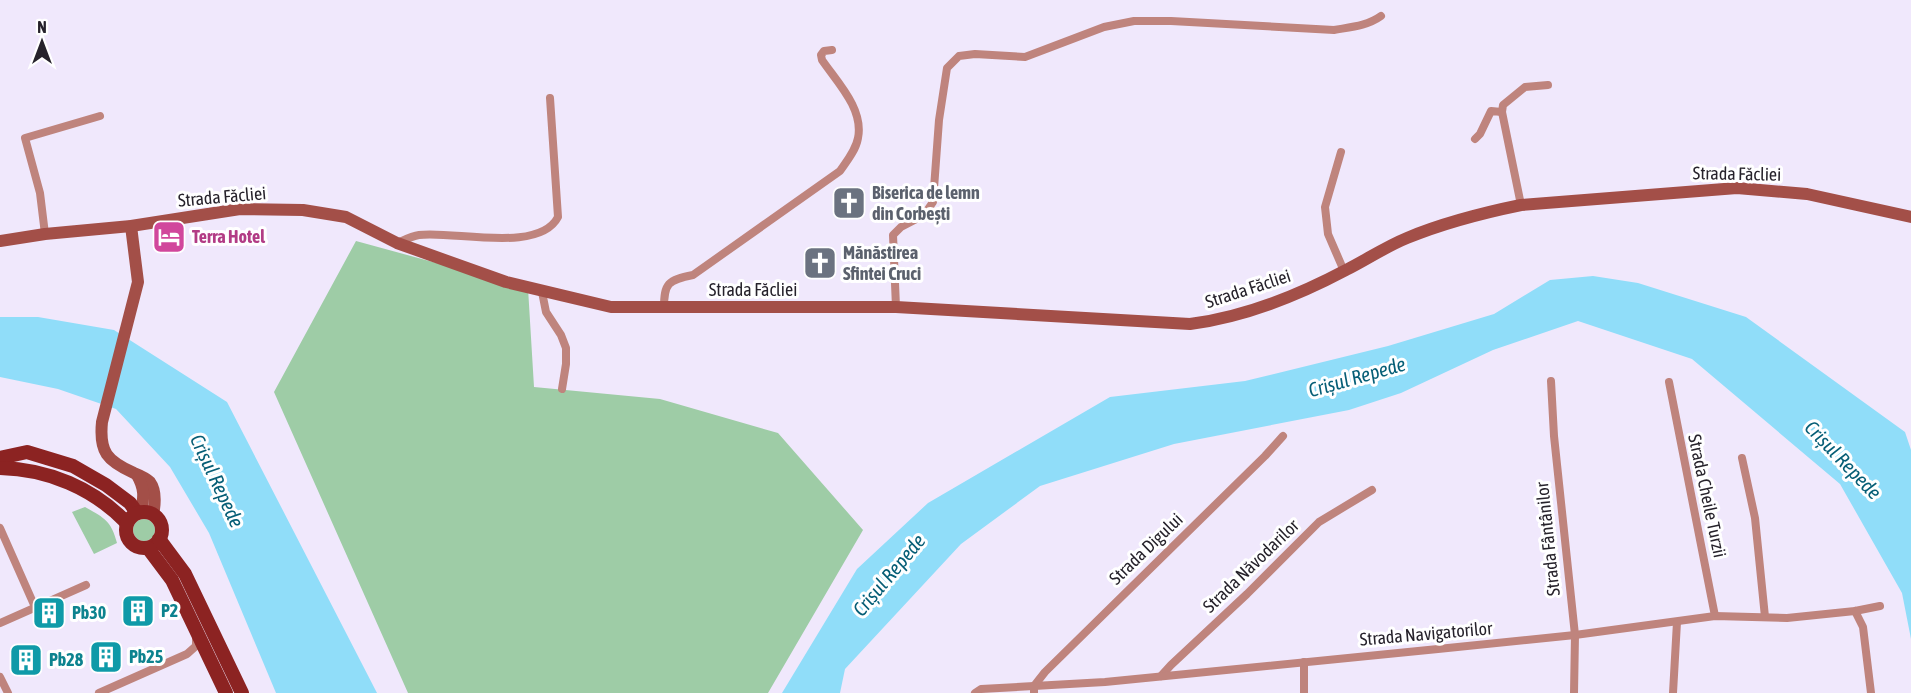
<svg xmlns="http://www.w3.org/2000/svg" width="1911" height="693" font-family="'Asap Condensed',sans-serif">
  <rect width="100%" height="100%" fill="#f0e8fc"/>
  <g fill="#9ecca6">
    <path d="M356,241L528,288L534,387L660,399L778,433L863,530L768,693H408L274,392Z"/>
    <path d="M85,507C104,518 111,520 117,543L94,554L72,512Z"/>
    <circle cx="144" cy="530" r="11"/>
  </g>
  <g fill="#90ddf9">
    <path d="M1593,276L1638,283L1746,317L1905,432L1911,450V639L1902,593L1840,484L1692,359L1578,321L1493,350L1401,393L1349,410L1174,444L1040,486L961,544L845,669L840,693H782L857,569L928,503L1110,397L1245,381L1388,346L1494,314L1550,280Z"/>
    <path d="M0,317H38L114,330L227,402L377,693H276L209,533L170,467L116,409L58,389L0,377Z"/>
  </g>
  <g fill="none" stroke-linecap="round" stroke-linejoin="round">
    <g stroke="#bf847d" stroke-width="8">
      <path d="M1475,139L1480,134L1491,111L1502,112"/>
      <path d="M1341,152L1325,207L1328,234L1344,271"/>
      <path d="M1521,205L1502,112L1503,105L1525,87L1548,85"/>
      <path d="M45,234L40,193L25,138L100,116"/>
      <path d="M397,243C404,240 412,236 419,235C452,230 539,254 558,217L550,98"/>
      <path d="M542,292L546,312L561,335L566,348V364L562,389"/>
      <path d="M896,307L893,235L901,227L924,215L933,202L939,120L947,68L959,56L975,54L1025,57L1104,27L1134,21H1171L1334,30C1351,27 1367,26 1381,16"/>
      <path d="M664,308C664,283 668,280 693,275L840,171C847,161 856,150 858,138C864,109 837,82 822,60L821,55L824,51L832,50"/>
      <path d="M1551,381L1554,436L1575,635L1574,693"/>
      <path d="M1669,382L1715,616"/>
      <path d="M1742,458L1755,518L1765,617"/>
      <path d="M0,528L35,607"/>
      <path d="M1855,611L1863,627L1871,693"/>
      <path d="M0,623L86,585"/>
      <path d="M1304,662V693"/>
      <path d="M1161,676L1171,665L1247,594L1319,522L1372,490"/>
      <path d="M0,677L8,693"/>
      <path d="M99,693L187,654L196,646V635"/>
      <path d="M975,693L981,689L1105,682L1438,649L1575,635L1715,616L1787,618L1855,611L1880,606"/>
      <path d="M1034,693V686L1045,672L1265,456L1283,436"/>
      <path d="M1673,693L1677,622"/>
    </g>
    <g stroke="#a34f48" stroke-width="12">
      <path d="M131,226L138,282L102,422C99,452 107,461 134,473C139,475 146,478 150,482C156,490 155,505 153,515"/>
      <path d="M0,241L45,234L131,226L240,209L303,210L346,217L397,243L506,282L611,307H896L1190,324C1244,317 1297,296 1346,270C1366,260 1385,247 1407,238C1443,223 1482,213 1521,205L1737,188L1807,194L1911,217"/>
      <path d="M137,475C145,489 144,497 141,512"/>
    </g>
    <g stroke="#8c2322" stroke-width="14">
      <path d="M0,458L27,452L73,466L106,485L130,503L137,513"/>
      <path d="M0,468C48,469 93,488 127,523"/>
      <circle cx="144" cy="530" r="18"/>
      <path d="M159,539L185,574L242,693"/>
      <path d="M148,548L172,580L226,693"/>
    </g>
  </g>
  <defs>
    <symbol id="church-square" viewBox="-11 -11 22 22"><rect x="-9" y="-9" width="18" height="18" rx="4" fill="#6b7280" stroke="#fff"/><path d="M-1.2-6h2.4v3.5h3.3v2.4h-3.3V6h-2.4V-.1h-3.3v-2.4h3.3Z" fill="#fff"/></symbol>
    <symbol id="hotel-square" viewBox="-11 -11 22 22"><rect x="-9" y="-9" width="18" height="18" rx="4" fill="#d1479c" stroke="#fff"/><path d="M-6-4.5h1.5V1H6V5H4.5V3h-9V5H-6ZM-4 0a1.8 1.8 0 1 1 3.6 0ZM.5 0V-2.5h3Q6-2.5 6 0Z" fill="#fff"/></symbol>
    <symbol id="building-square" viewBox="-11 -11 22 22"><rect x="-9" y="-9" width="18" height="18" rx="4" fill="#0f9aa8" stroke="#fff"/><path d="M-4-6H4V6H1V3H-1V6H-4ZM-2.5-4.3h1.7v1.8h-1.7ZM.8-4.3h1.7v1.8H.8ZM-2.5-1h1.7V.8h-1.7ZM.8-1h1.7V.8H.8Z" fill="#fff"/></symbol>
  </defs>
  <g fill-rule="evenodd">
    <use href="#church-square" x="830" y="184" width="38" height="38"/>
    <use href="#hotel-square" x="150" y="218" width="38" height="38"/>
    <use href="#church-square" x="801" y="244" width="38" height="38"/>
    <use href="#building-square" x="119" y="592" width="38" height="38"/>
    <use href="#building-square" x="30" y="594" width="38" height="38"/>
    <use href="#building-square" x="87" y="638" width="38" height="38"/>
    <use href="#building-square" x="7" y="641" width="38" height="38"/>
  </g>
  <g text-anchor="middle" stroke-width="6" stroke-linejoin="round" paint-order="stroke">
    <g font-size="18" fill="#26222b" stroke="#fff">
      <text transform="translate(1737 174) rotate(1)" y="6">Strada Făcliei</text>
      <text transform="translate(222 197) rotate(-5)" y="6">Strada Făcliei</text>
      <text transform="translate(1248 289) rotate(-18)" y="6">Strada Făcliei</text>
      <text x="753" y="296">Strada Făcliei</text>
      <text transform="translate(1707 496) rotate(78)" y="6">Strada Cheile Turzii</text>
      <text transform="translate(1548 539) rotate(-96)" y="6">Strada Fântânilor</text>
      <text transform="translate(1146 549) rotate(-44)" y="6">Strada Digului</text>
      <text transform="translate(1251 566) rotate(-44)" y="6">Strada Năvodarilor</text>
      <text transform="translate(1426 634) rotate(-5)" y="6">Strada Navigatorilor</text>
    </g>
    <g font-size="18" font-weight="bold" fill="#5b616d" stroke="#fff" text-anchor="start">
      <text x="872" y="199">Biserica de lemn<tspan x="872" dy="21">din Corbești</tspan></text>
      <text x="843" y="259">Mănăstirea<tspan x="843" dy="21">Sfintei Cruci</tspan></text>
    </g>
    <g font-size="18" font-weight="bold" fill="#b23c85" stroke="#fff" text-anchor="start">
      <text x="192" y="243">Terra Hotel</text>
    </g>
    <g font-size="18" font-weight="bold" fill="#0d838f" stroke="#fff" text-anchor="start">
      <text x="161" y="617">P2</text>
      <text x="72" y="619">Pb30</text>
      <text x="129" y="663">Pb25</text>
      <text x="49" y="666">Pb28</text>
    </g>
    <g font-size="20" font-style="italic" fill="#065e76" stroke="#fff">
      <text transform="translate(1357 377) rotate(-16)" y="7">Crișul Repede</text>
      <text transform="translate(1843 460) rotate(46)" y="7">Crișul Repede</text>
      <text transform="translate(217 481) rotate(65)" y="7">Crișul Repede</text>
      <text transform="translate(889 575) rotate(-50)" y="7">Crișul Repede</text>
    </g>
  </g>
  <g transform="translate(42 42)" stroke="#ffffff" stroke-width="4.5" paint-order="stroke">
  <path d="M0-4.5L10 22L0 15L-10 22Z" fill="#26222b"/>
  <text y="-9" font-size="16" font-weight="bold" text-anchor="middle" fill="#26222b">N</text>
  </g>
</svg>
